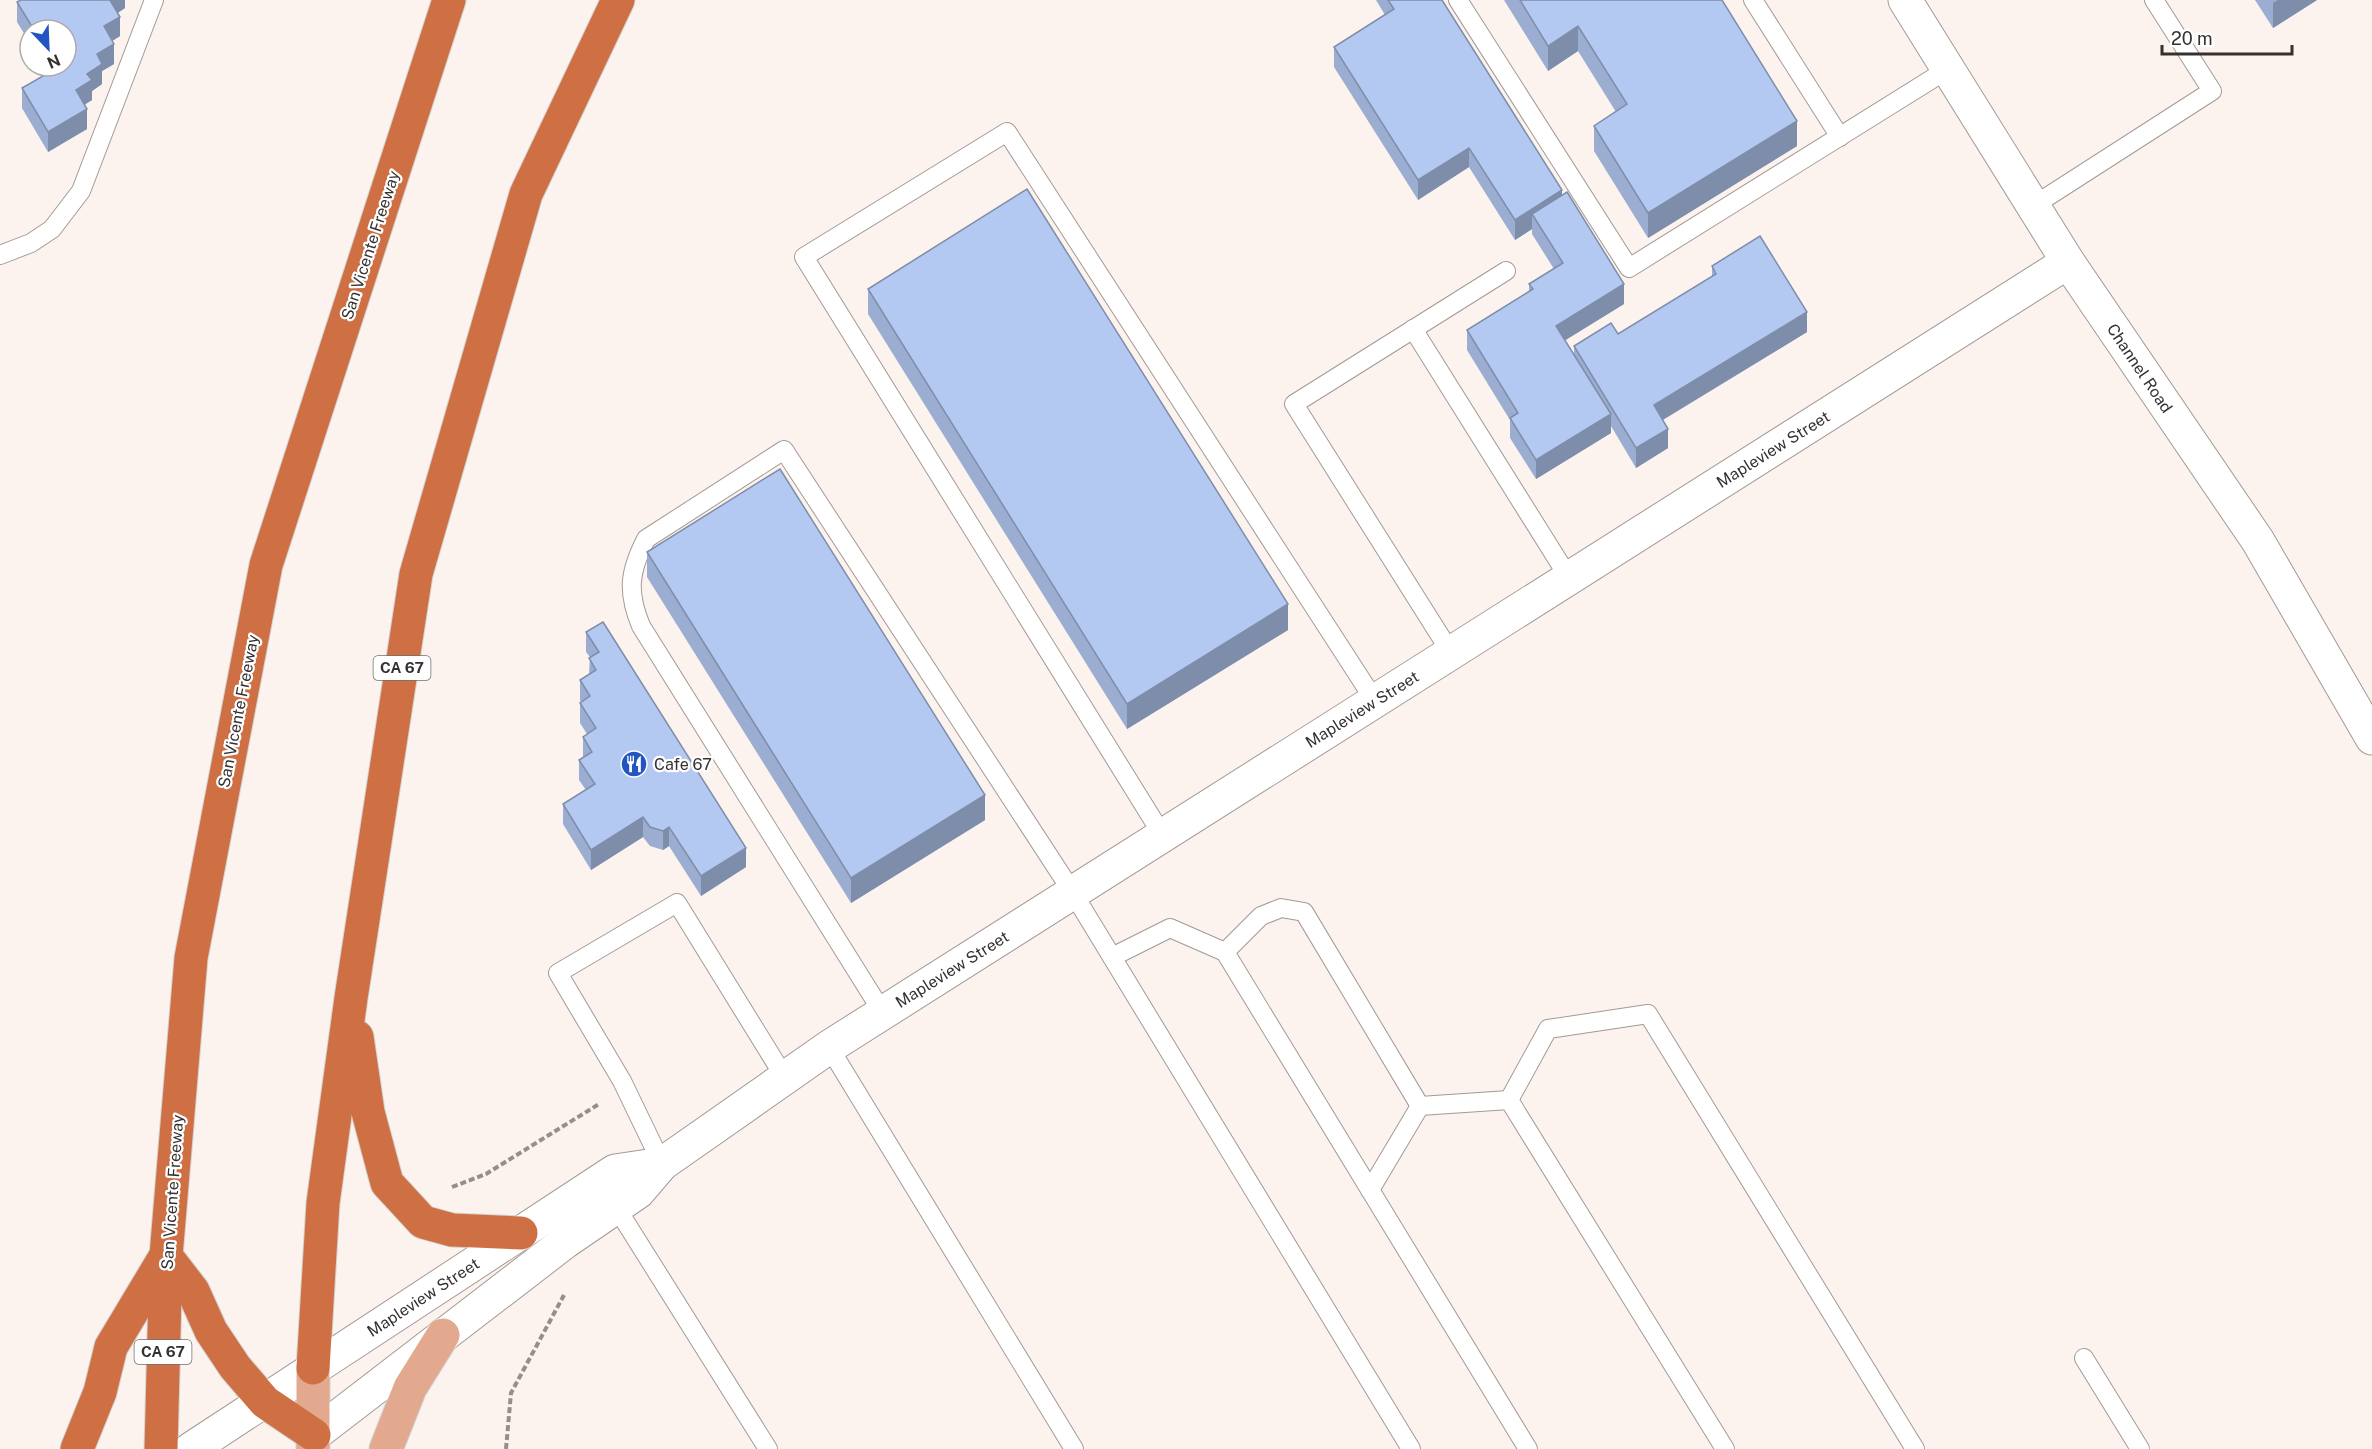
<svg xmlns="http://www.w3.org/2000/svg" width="2372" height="1449" font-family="'Public Sans',sans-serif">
  <rect width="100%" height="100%" fill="#fcf2ee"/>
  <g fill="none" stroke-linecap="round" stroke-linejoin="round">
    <defs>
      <g id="lane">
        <path d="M1458,0L1629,268L1948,69"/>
        <path d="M1753,0L1840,137"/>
        <path d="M2033,206L2212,91L2154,0"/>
        <path d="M0,255L31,243L52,229L81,191L154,0"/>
        <path d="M1413,329L1569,578"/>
        <path d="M1451,653L1294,404L1506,271"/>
        <path d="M1163,836L804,257L1007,132L1375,701"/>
        <path d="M1225,952L1261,916L1281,908L1304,912L1420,1106"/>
        <path d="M1112,957L1170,928L1225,952L1528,1449"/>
        <path d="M883,1013L641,626C627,592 629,572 646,539L784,450L1073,893L1411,1449"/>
        <path d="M829,1047L1074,1449"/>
        <path d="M1509,1100L1548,1029L1648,1014L1915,1449"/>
        <path d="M662,1164L622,1081L558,973L677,903L785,1078"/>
        <path d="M1370,1190L1420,1106L1509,1100L1725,1449"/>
        <path d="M616,1207L768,1449"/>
        <path d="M2084,1358L2140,1449"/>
      </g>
      <g id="secondary">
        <path d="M1905,0L2068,262L2258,541L2372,738"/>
        <path d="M314,1435L565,1242L638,1192L662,1164L829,1047L2068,262"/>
        <path d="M191,1449L615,1171L662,1164"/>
      </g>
      <g id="primary">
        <path d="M313,1449V1368"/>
        <path d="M386,1449L410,1388L443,1335"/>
      </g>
      <g id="highway">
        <path d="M357,1037L368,1112L387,1183L423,1222L452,1230L521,1233"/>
        <path d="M166,1256L193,1291L211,1331L235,1367L265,1402L314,1435"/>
        <path d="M313,1368L323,1203L351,998L416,574L526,194L618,0"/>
        <path d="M77,1449L100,1392L111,1347L165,1257"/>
        <path d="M161,1449L166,1256L191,958L266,565L449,0"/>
      </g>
    </defs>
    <use href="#lane" stroke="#a39a96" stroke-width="20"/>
    <use href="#secondary" stroke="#a39a96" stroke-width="35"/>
    <use href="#primary" stroke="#d3d2d1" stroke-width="35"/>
    <use href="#highway" stroke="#d3d2d1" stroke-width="35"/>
    <g stroke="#958e8c" stroke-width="4" stroke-dasharray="6 3" stroke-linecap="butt">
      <path d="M452,1187L486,1174L599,1104"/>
      <path d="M506,1449L511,1393L564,1295"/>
    </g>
    <use href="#lane" stroke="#fff" stroke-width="18"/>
    <use href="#secondary" stroke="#fff" stroke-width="33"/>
    <use href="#primary" stroke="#e2a98f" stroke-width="33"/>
    <use href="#highway" stroke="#cf7044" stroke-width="33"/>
  </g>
  <g fill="#9badd0">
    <path d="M125,0V8L118,13L120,36L112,41L114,64L102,71V84L92,91V100L84,105L87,129L48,152L22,108V88L48,73L44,66H66V30H30V43L17,22V2Z"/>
    <path d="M1376,0H1442L1562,195L1624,304L1565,340L1574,354V346L1618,334L1712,277V266L1807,332L1663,420L1668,448L1636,468L1611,426V433L1536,479L1510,438V420L1467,350V330L1529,292V284L1554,269L1532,234V229L1515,240L1469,167L1418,200L1334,67V47L1385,15Z"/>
    <path d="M1504,0H1722L1797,146L1648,238L1594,151V126L1616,112L1578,51L1548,71Z"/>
    <path d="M2255,0H2317L2273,28Z"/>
    <path d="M868,289L1288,630L1127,729L868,314Z"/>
    <path d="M647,552L985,820L851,903L647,577Z"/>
    <path d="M586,632L746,867L701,896L669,846L663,850L650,846L643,837L591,870L563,824V804L586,790L579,780V760L583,757V737L587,734L580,723V703L581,702L580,700V680L589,674L590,657L586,652Z"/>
  </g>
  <g fill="#7e8da9">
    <path d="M109,0H125V8L109,18Z"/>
    <path d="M2278,0H2317L2273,28V3Z"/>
    <path d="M120,17V36L104,46V26Z"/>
    <path d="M1578,26V51L1548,71V46Z"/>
    <path d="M114,44V64L102,71V84L92,91V100L76,110V90L87,74L97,54Z"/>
    <path d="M87,109V129L48,152V132Z"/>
    <path d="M1797,121V146L1648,238V213Z"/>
    <path d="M1469,148V167L1418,200V180Z"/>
    <path d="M1562,190V210L1532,214V229L1515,240V220Z"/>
    <path d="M1624,284V304L1556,346V326Z"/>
    <path d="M1807,312V332L1654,425V405Z"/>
    <path d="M1611,414V433L1536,479V460Z"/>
    <path d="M1668,429V448L1636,468V448Z"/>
    <path d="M1288,604V630L1127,729V704Z"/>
    <path d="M985,795V820L851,903V878Z"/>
    <path d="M643,817V837L591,870V850Z"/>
    <path d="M669,827V846L663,850V831Z"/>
    <path d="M746,848V867L701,896V876Z"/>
  </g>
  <g fill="#b4c9f2" stroke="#7e8da9" stroke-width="1.5">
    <path d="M21,0H110L120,17L104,26L114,44L97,54L102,64L87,74L92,80L76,90L87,109L48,132L22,88L57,68L56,66H66V30H34L17,2Z"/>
    <path d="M1388,0H1442L1562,190L1515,220L1469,148L1418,180L1334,47L1394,9Z"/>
    <path d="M1520,0H1722L1797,121L1648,213L1594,126L1627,104L1578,26L1548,46Z"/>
    <path d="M1027,189L1288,604L1127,704L868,289Z"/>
    <path d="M1567,192L1624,284L1556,326L1611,414L1536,460L1510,418L1518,413L1467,330L1533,289L1529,284L1563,263L1532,214Z"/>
    <path d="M1760,236L1807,312L1654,405L1668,429L1636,448L1574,346L1611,323L1618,334L1716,274L1712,266Z"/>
    <path d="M780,469L985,795L851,878L647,552Z"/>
    <path d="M603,622L746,848L701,876L669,827L663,831L650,827L643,817L591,850L563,804L595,784L579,760L592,752L583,737L596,728L580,703L590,696L580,680L596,670L589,658L599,652L586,632Z"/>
  </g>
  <defs>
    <symbol id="restaurant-disc" viewBox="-11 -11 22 22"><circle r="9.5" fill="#2354c1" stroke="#fff"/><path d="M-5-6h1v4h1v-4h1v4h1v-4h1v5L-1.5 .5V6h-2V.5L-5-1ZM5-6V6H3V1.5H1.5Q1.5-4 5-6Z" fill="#fff"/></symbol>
  </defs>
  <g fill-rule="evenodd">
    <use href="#restaurant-disc" x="619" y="749" width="30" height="30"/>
  </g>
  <g text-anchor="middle" stroke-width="4.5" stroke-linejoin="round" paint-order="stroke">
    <g fill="#fff" stroke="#726f6e" stroke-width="1.5">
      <rect x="373.5" y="656" width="57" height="24" rx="4.5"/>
      <rect x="134.5" y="1340" width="57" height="24" rx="4.5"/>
    </g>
    <g font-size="15" font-weight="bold" fill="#353130">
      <text x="402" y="673">CA 67</text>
      <text x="163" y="1357">CA 67</text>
    </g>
    <g font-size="16" fill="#353130" stroke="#fff">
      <text transform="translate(370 245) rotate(-72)" y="6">San Vicente Freeway</text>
      <text transform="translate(2140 368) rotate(56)" y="6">Channel Road</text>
      <text transform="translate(1773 449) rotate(-32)" y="6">Mapleview Street</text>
      <text transform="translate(1362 709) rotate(-32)" y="6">Mapleview Street</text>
      <text transform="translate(238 711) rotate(-79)" y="6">San Vicente Freeway</text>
      <text transform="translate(952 969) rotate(-32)" y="6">Mapleview Street</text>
      <text transform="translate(172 1192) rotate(-86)" y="6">San Vicente Freeway</text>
      <text transform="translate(423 1297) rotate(-33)" y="6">Mapleview Street</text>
    </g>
    <g font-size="16" fill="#353130" stroke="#fff" text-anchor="start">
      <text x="654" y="770">Cafe 67</text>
    </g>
  </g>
  <g transform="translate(48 48) rotate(157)"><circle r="28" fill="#ffffff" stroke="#aeadac" stroke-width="1.5"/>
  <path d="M0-4.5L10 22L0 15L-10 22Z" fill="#2354c1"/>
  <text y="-9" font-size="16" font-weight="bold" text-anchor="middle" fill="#353130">N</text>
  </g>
  <path d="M2162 45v9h130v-9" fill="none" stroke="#353130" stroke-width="3"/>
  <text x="2171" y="45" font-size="18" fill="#353130" stroke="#ffffff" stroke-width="4.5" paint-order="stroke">20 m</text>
</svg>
